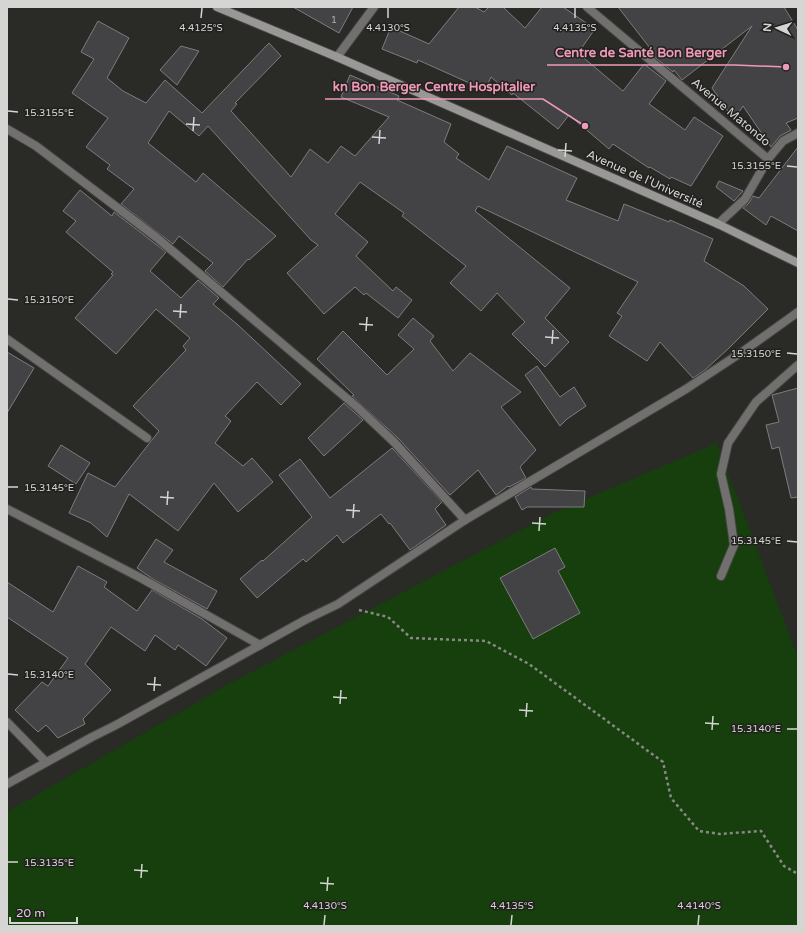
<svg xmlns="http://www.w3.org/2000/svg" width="805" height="933" font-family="'Varela Round',sans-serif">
  <rect width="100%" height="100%" fill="#2a2a27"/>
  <path fill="#173f0e" d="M717,443L798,657V926H7V812L227,685L553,513Z"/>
  <g fill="#434244" stroke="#7d7c7f">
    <path d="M293,7H353L339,33Z"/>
    <path d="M459,7H475L484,12L489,7H503L525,28L542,7H563L595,29L578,53L623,91L644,64L666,81L649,104L685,130L694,117L723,136L691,186L671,177L670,179L650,167L649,168L613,144L609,149L569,115L558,129L513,93L512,95L491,77L485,90L418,60L417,63L382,49L391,27L429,44Z"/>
    <path d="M618,7H784L798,30V118L786,123L791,130L780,136L771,147L743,106L734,120L712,88L752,26L682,80L674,70L673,72L651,54L653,52Z"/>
    <path d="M98,21L129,38L107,78L123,91L146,103L165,80L202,113L269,43L281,56L235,103L237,104L231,111L291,177L310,149L328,163L341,146L355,156L389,117L341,97L350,75L399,96L397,100L451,124L444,142L459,154L456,158L489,180L507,146L577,178L566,200L618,221L624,204L669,222L670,220L713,239L704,261L744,286L768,309L728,349L705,370L693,378L660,342L647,361L609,336L622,316L617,313L638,282L478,206L475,211L570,288L545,318L569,342L545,367L512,334L525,322L497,293L481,311L450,283L466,266L402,216L404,213L360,182L335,214L368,242L356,256L393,291L396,287L412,300L398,318L366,293L364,295L355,287L324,314L287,273L318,245L311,240L208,126L199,136L169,111L148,143L196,182L203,173L276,236L249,260L248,259L223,287L205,271L213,263L179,236L173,244L121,204L134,189L107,169L110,165L86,147L108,118L72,93L94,59L81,52Z"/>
    <path d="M181,46L199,51L177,85L160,70Z"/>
    <path d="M798,147V231L771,216L766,225L743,208L749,203L753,196L759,198Z"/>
    <path d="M719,181L743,191L734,201L716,187Z"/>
    <path d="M80,190L112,216L114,212L166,252L150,271L181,298L198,280L219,298L213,304L238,325L301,384L281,405L257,382L225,416L231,421L215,443L243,466L252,458L273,482L238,512L214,483L178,531L129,494L107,537L91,523L69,513L88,473L115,487L159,431L133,406L186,350L183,346L190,338L156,309L116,354L75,318L113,275L111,274L113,272L66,232L76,221L63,211Z"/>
    <path d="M413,318L434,336L430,341L453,371L470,353L521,392L501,407L536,450L520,467L526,478L509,487L508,486L496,495L478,470L450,495L398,438L352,396L354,395L317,359L343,331L387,375L414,349L398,335Z"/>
    <path d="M7,352L34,368L7,413Z"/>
    <path d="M537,366L560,397L574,387L586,406L567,419L560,426L525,375Z"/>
    <path d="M798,388V497L791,498L779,447L772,449L766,425L779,422L772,395Z"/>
    <path d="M344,403L363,420L324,456L308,438Z"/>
    <path d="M61,445L90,463L76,484L48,466Z"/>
    <path d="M392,448L442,502L435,509L446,525L410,550L390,523L389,524L381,514L343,543L337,535L306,562L303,559L257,598L240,579L262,560L263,561L312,517L279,475L300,459L330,498Z"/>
    <path d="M531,487L532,489L585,491L584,507H527L522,510L515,497Z"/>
    <path d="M156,539L173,550L164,562L217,591L207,609L153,579L137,568Z"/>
    <path d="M555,548L565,567L558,571L580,613L533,639L500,578Z"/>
    <path d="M78,566L107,582L104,587L137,611L152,590L202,619L227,638L206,666L178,645L175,650L155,635L145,651L111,627L85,664L111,690L83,719L85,724L58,738L46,725L38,732L15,710L42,682L48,686L68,658L7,617V582L53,612Z"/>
  </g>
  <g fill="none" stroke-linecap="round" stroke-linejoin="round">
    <defs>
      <g id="lane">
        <path d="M337,57L374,7"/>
        <path d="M7,129L36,146L156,237L357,407L394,442L465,520"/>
        <path d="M7,339L147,438"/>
        <path d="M7,509L139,577L260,645"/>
        <path d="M721,576L734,545L729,509L721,474L728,443L756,402L798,365"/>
        <path d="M7,722L46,762"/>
        <path d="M7,784L92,737L116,725L305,620L338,604L465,520L686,389L745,350L798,312"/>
      </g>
      <g id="street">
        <path d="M587,7L768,159"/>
        <path d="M718,224L745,199L768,159L783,141L798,133"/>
      </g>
      <path id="secondary" d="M217,7L337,57L718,224L798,263"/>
    </defs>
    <use href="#lane" stroke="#454543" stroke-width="10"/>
    <use href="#street" stroke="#454543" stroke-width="10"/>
    <use href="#secondary" stroke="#454543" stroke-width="10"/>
    <path stroke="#888885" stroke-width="2.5" stroke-dasharray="3 3" stroke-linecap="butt" d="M359,610L388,617L411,638L486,641L529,664L663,762L671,798L699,831L720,834L761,831L784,866L798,874"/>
    <use href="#lane" stroke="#71706f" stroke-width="8"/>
    <use href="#street" stroke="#71706f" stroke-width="8"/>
    <use href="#secondary" stroke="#9a9897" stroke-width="8"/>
  </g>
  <path fill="none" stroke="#d5d5d3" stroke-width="1.5" d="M201,18L202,8M388,18V8M575,18V8M8,111L18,112M186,124L200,125M193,131L194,117M372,137L386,138M379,144L380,130M558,150L572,151M565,157L566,143M787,166L797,167M8,299L18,300M173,311L187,312M180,318L181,304M359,324L373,325M366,331L367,317M545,337L559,338M552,344L553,330M787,353L797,354M8,487H18M160,497L174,498M167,505L168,491M346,510L360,511M353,518L354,504M532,523L546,524M539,531L540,517M787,541L797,542M8,674L18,675M147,684L161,685M154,691L155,677M333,697L347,698M340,704L341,690M519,710L533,711M526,717L527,703M705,723L719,724M787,729H797M712,730L713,716M8,862H18M134,870L148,871M141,878L142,864M320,883L334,884M327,891L328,877M324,925L325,915M511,925L512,915M698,925L699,915"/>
  <g text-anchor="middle" stroke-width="3" stroke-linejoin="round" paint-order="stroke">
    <g font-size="10" fill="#b0b0af">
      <text x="334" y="23">1</text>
    </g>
    <g font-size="12" fill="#d5d5d3" stroke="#21201e">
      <text transform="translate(731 112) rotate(40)" y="4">Avenue Matondo</text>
      <text transform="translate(645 179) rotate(24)" y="4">Avenue de l'Université</text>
    </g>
  </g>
  <g font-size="10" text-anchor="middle" fill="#d5d5d3" stroke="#21201e" stroke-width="3" stroke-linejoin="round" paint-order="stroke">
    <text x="201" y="31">4.4125°S</text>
    <text x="388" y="31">4.4130°S</text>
    <text x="575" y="31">4.4135°S</text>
    <text x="49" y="116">15.3155°E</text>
    <text x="756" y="169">15.3155°E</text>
    <text x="49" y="303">15.3150°E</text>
    <text x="756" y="357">15.3150°E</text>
    <text x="49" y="491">15.3145°E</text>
    <text x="756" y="544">15.3145°E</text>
    <text x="49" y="678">15.3140°E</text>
    <text x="756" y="732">15.3140°E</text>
    <text x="49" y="866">15.3135°E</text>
    <text x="325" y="909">4.4130°S</text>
    <text x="512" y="909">4.4135°S</text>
    <text x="699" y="909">4.4140°S</text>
  </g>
  <path fill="none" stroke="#ef9ab8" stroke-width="1.5" d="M786 67L735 65H547M585 126L543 99H325"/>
  <g fill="#ef9ab8" stroke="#21201e" stroke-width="1.5">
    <circle cx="786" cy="67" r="4"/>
    <circle cx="585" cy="126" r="4"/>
  </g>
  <g font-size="13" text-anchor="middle" font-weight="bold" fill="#ef9ab8" stroke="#21201e" stroke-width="3" stroke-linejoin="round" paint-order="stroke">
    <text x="641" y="57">Centre de Santé Bon Berger</text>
    <text x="434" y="91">kn Bon Berger Centre Hospitalier</text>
  </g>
  <rect width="805" height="933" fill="none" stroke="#d5d5d3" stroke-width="16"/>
  <g transform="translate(777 28) rotate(274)" stroke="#21201e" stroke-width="3" paint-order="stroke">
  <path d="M0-3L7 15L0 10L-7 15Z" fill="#d5d5d3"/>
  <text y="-6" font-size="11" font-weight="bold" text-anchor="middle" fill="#d5d5d3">N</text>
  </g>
  <path d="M10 917v6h67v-6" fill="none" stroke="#d5d5d3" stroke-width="2"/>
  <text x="16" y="917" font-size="12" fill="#d5d5d3" stroke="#21201e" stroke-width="3" paint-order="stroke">20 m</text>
</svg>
